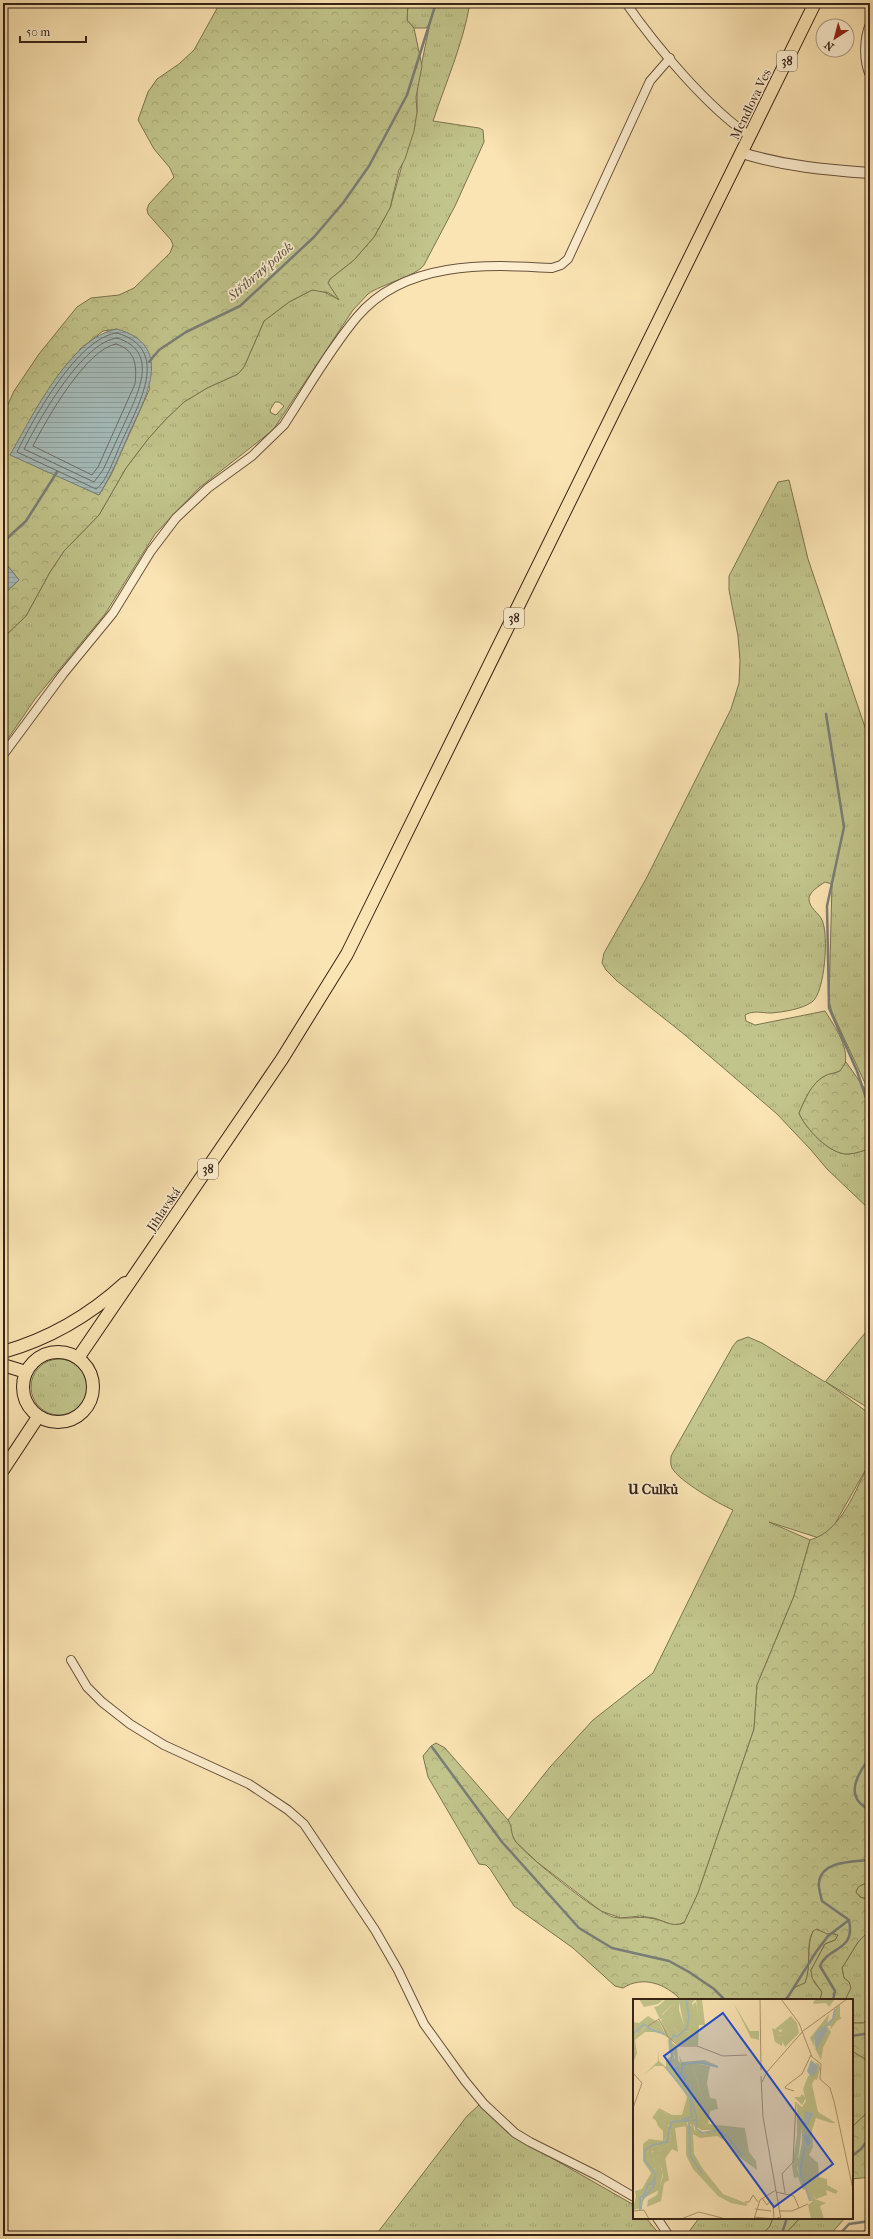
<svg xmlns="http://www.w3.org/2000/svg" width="873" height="2239" font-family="'IM FELL French Canon',serif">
  <defs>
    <pattern id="grass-tufts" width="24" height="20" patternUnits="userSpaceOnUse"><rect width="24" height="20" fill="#c1c48b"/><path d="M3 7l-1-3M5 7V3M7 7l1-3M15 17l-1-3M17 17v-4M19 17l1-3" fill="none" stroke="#a6a877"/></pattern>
    <pattern id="forest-crowns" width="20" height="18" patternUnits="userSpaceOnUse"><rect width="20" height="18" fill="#c1c48b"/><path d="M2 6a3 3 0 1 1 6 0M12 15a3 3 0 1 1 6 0" fill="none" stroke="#a6a877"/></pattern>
    <pattern id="water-rules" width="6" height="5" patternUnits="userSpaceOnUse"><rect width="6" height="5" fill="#a5bbb9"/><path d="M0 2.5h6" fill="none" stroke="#8fa09e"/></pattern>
  </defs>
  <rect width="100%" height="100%" fill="#fbe4b3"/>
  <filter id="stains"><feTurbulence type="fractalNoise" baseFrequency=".005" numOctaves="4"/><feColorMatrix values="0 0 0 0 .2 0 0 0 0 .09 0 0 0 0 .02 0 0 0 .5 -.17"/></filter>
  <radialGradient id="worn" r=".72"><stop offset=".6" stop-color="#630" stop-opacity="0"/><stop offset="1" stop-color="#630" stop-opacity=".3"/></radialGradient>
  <g fill="url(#grass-tufts)" stroke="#7c7450" fill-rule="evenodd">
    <path d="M408,3H470C463,44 446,82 433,121L479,128L483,130L484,142L455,206L424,265C416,276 382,284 368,294C363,299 358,305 353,310L273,430L199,488L155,534L105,614L35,699L3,746V638L26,616L50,572L64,551L99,515L126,468L148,439L166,419L184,402L207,388L238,374L244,367L264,321L289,302L312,290H320L338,299L328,283L330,279L354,260L374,237L390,208L417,112V86L430,23L426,28H414L407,20ZM275,402H279L284,406L276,415L271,413L270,410Z"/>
    <path d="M789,480L808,559L870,742V842L866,892L870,952V1094L832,1012L829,1001L832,884L825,882C819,886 809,892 809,899C809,908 819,913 822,920C829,934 825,993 812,1002C802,1009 784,1012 771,1013C762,1013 753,1010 745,1015L746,1021L755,1025L825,1011C835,1027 851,1049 844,1068C838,1073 833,1073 827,1075C813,1080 804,1101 799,1113C805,1128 830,1155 848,1154C855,1154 864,1150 870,1149V1210L827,1169L811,1150L777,1114L685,1035L617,981L606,970L602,963L604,953L646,879L731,709L739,683L740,660L738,636L729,590V576L778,482Z"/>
    <path d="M870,1327V1409L826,1382L870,1414V1462L832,1529L819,1538L769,1522L810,1540L794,1596L757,1685L754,1729L698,1893L686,1921L676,1926L654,1918L640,1916L621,1918L601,1911L537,1862L516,1842L512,1835L508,1820L550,1767L593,1720L653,1673L733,1510C719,1504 679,1481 672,1468C670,1464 671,1460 671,1456L733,1346L737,1341L748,1337L762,1343L825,1382Z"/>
    <circle cx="59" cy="1387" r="28"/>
    <path d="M870,1883V1900L860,1897L856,1892C858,1885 863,1884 870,1883Z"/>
    <path d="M814,1929L838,1935L835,1940L825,1944L811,1970L814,1982L822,1992L820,2000H784L795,1987L805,1982C812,1964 805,1945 814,1929Z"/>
    <path d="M870,1930V2019L863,2023H852V2000H845L849,1982L844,1978L842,1968L858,1942Z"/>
    <path d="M852,2051L870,2062V2110L852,2127Z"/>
    <path d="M479,2105L536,2149L634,2205V2218H646L661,2236H375L467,2116Z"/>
    <path d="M699,2218H773L770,2226L761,2236H686Z"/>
    <path d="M800,2218H845L829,2236H783Z"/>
  </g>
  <g fill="url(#forest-crowns)" stroke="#7c7450" fill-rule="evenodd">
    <path d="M220,3H408L407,20L414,28L422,66L416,97L417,112L414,131L405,159L399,170L390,208L374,237L354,260L330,279L328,283L339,300L329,293L312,290L289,302L264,321L244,367L238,374L207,388L184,402L166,419L148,439L126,468L99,515L64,551L50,572L26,616L3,638V595L19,580L3,560V416L14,391L39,354L77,307L91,298L119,295L134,288L170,253L173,245L171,240L148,214L147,209L149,204L174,177L170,168L154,149L138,120L148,92L157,79L179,64L194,50ZM117,329L150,388L111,475L99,495L55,474L80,349L103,331Z"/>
    <path d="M846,1062L870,1096V1149C864,1150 855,1154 848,1154C830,1155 805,1128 799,1113C805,1100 811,1083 825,1076C829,1073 835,1074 840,1071Z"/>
    <path d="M870,1462V1883C863,1884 858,1885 856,1892L860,1897L870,1900V1930L858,1942L842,1968L844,1978L849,1982L851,1988L845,2000H820L822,1992L812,1978L811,1970L825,1944L835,1940L838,1935L832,1933L827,1934L817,1929L813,1931C805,1945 812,1965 805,1983L795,1987L784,2000H681C666,1984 643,1975 623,1988L615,1986L573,1948L514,1906L490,1869L486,1865L479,1864L428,1777L423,1756L431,1746L436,1743L445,1748L508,1820C513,1827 510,1835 516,1842C528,1857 596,1912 613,1917C624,1920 637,1916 649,1918C663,1919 670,1928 684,1923L698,1893L754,1729L757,1685L794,1596L810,1540C842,1531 855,1490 870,1462Z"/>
    <path d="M870,2019V2062L852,2051V2023H863Z"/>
    <path d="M870,2110V2177L852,2179V2127Z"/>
    <path d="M773,2218H800L783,2236H761L770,2226Z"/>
  </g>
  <g fill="url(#water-rules)" stroke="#797e78">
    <path d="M117,329C173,345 148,393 131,429C121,452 112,474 99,495L10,455C32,417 70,337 117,329Z"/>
    <path d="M3,560L19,580L3,595Z"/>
  </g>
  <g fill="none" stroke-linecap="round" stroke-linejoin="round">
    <g stroke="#6e6f68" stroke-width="1">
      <path d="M117,333C173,349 137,407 122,441C116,453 107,482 96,489L17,452C33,419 78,337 117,333Z"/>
      <path d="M117,338C160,351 138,393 126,420C118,437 111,453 103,470L94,482L24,449C39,420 82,342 117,338Z"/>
      <path d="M116,344C136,350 137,366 135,384L98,467L92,475L33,446C46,420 86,349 116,344Z"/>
    </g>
    <g stroke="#797e78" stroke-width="2.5">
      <path d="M149,362L159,350L186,332L240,306L314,237L343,203L369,166L407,95L436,3"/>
      <path d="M3,542L26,521L57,472"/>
      <path d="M826,714L844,827L827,906L829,1008L857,1071L870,1110"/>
      <path d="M432,1747L502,1842L579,1928L612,1948L669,1961L689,1972L714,1989L725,2000"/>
      <path d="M870,1757C863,1767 849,1786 857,1799C860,1805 867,1807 870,1813"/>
      <path d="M786,2000L816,1952L828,1936L849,1920"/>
      <path d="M833,2000L835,1991L820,1966C828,1946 856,1952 849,1920L822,1901C821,1896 818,1888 819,1882C822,1861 851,1862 868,1860L870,1856"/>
      <path d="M852,2036L870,2033"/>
      <path d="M852,2156L861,2149L870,2137"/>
      <path d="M781,2236L787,2218"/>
      <path d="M838,2236L849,2224L870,2221"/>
    </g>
    <defs>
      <g id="minor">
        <path d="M626,3C655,45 708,108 750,136"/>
        <path d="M870,24C864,38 863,61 870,75"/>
        <path d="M3,755L63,674L113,613L151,551L176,518L208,488L252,456L284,425C307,390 330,349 357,317C404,261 485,264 552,268L561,265L568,259L650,81L670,58"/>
        <path d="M71,1660L87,1687L102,1702L130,1724L164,1745L249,1784L288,1810L304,1824L375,1930L398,1970L424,2024L465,2081L484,2104L515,2133L530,2142L598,2176L634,2197"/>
        <path d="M657,2218L669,2236"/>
      </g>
      <path id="tertiary" d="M742,153C784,166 826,170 870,173"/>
      <g id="primary">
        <circle cx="58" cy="1387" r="35"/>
        <path d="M3,1352C49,1339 90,1315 125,1283"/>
        <path d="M78,1358L282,1059L347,954L815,3"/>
        <path d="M3,1365L26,1372"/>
        <path d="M3,1470L38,1417"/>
      </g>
    </defs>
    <use href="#minor" stroke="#68533d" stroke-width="10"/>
    <use href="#tertiary" stroke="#68533d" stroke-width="12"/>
    <use href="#primary" stroke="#372316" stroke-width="14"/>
    <use href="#minor" stroke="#fcedce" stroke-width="8"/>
    <use href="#tertiary" stroke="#fcedce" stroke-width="10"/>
    <use href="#primary" stroke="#fbe4b3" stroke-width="12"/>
  </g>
  <g text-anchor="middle" stroke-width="3.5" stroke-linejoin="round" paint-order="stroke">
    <g fill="#fcedce" stroke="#72604d" stroke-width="1">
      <rect x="777" y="51" width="20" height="20" rx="3"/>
      <rect x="504" y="608" width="20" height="20" rx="3"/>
      <rect x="198" y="1159" width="20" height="20" rx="3"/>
    </g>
    <g font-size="12" font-weight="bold" fill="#372316">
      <text x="787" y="65">38</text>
      <text x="514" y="622">38</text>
      <text x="208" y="1173">38</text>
    </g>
    <g font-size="13" fill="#372316" stroke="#fcedce">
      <text transform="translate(750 104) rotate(-64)" y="5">Mendlova Ves</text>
      <text transform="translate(163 1209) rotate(-56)" y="5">Jihlavská</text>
    </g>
    <g font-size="14" font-style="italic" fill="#585147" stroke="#fcedce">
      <text transform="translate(260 271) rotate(-41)" y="5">Stříbrný potok</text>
    </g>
    <g font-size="14" font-weight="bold" fill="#372316" stroke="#fcedce">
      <text x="653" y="1494">U Culků</text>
    </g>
  </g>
  <g transform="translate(633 1999)">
    <rect width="220" height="220" fill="#fbe4b3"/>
    <path d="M6,0H31L25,5L11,8ZM33,0H40V5L28,16L24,8ZM63,0H69L72,26H66L65,46H46L41,42V38L45,39L50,33L57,32L55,36L62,34L63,31L60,5L63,3L66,22ZM42,3H46V11L51,26L47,28L43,26L41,29L46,34L38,38L28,21L40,14ZM100,3L117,32H126V41L118,39ZM207,6V18L209,19L204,22L197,31L198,27H194L200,21L203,8ZM15,17L23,22H26L32,35L13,26L7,34L0,35V23L6,24ZM158,17L164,24L166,34L152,48L147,38L149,30L145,32L142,30ZM37,42L44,47L45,61L49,66L51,75H49L46,69L38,67V61L42,59ZM66,65L77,67L74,84L77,99L83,100L85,110L77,112L75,125L112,129L116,153L123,162L124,171L105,157L94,143L84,137L67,139L60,135L61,155L70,170L90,195L115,205L113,207L98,204L85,197L60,170L53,156V128L44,122L53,123L56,128L60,125L61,131L72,135L82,131L91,135L92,132L74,127L70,123V101L60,69ZM37,70H45L54,91L47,84L46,79L40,77ZM169,95L173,99L169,106L161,98H167ZM164,104L171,110L164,170L170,184L176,188L182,200L193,204L187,207L191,220H178L175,206L180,202H177L173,190L170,191L165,178L161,179L159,167L164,136ZM26,110L37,117L30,125L43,119L48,120L35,126L38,132L30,143V132L25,127L22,119ZM37,134L38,144L29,149L23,146L18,151L23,169L19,170L12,159L13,154L21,146L35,142ZM21,150L29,152L24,156L32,158L36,181L31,184L28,202L14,208L15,201L24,196L30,177L29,170L19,157Z" fill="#c1c48b"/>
    <path d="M40,0H63L59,4L63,18V34L55,36L57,32L50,33L45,39L41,38V42L25,33H12L2,41L4,54L0,65V35L7,34L13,27L11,25L32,35L28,21L38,38L46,34L41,29L42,26H51L46,3H42L41,13L32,20H27L21,8L25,7L29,16L40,5ZM183,0H202L196,8L193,4L181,5L180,3ZM196,15L194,27L198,33L190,49L188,61L177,39ZM190,27L195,31L182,51L181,39ZM139,29L150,34L146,37H150L149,47L142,43ZM35,39L39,42L41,59L38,61L39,68H45L49,71L46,56L49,63L72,61L85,67L66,65L60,69L70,101V123L74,127H82L83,130L91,129L92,132L91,135L82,131H69L53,123L44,122L54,127L42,129L45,153L39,150L32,160L23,155L28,151L19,152L30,173L26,191L11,199L9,207V197L7,205L9,209L0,211L3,197L2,192L9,190L18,174L10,162V145L16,140L31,142L38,132L36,125L48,120L38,121L32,127L19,119L26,109L39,116H49L54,98L49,89L30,67H22L11,76L25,62L26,51V62L33,68V62L39,56L36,52ZM26,110L37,117L32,115L35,119L31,122L24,118L26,122L22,120ZM37,134L38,144L29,149L23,146L18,151L23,169L19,170L12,159L13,154L22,146L35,143ZM182,63L186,65L187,70L184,81L182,80L179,85L185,113L203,124H198L183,119L179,131L180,148L176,156L185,164L186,178L194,180V186L205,192L203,195L193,191L194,196L183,200L167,178L163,161L166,159L169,143V108L173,102L170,90L175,77L184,74L185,67ZM177,135L178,145L174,149L169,137Z" fill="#c1c48b" fill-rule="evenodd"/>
    <path d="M190,27L195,31L183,51L181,39L183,33ZM178,61L185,67L184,74L178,78L174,72ZM172,112L180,114L175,127H171ZM177,135L178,145L174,149L169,136Z" fill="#a5bbb9"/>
    <path fill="none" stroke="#a5bbb9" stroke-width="2" d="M191,29L200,20L202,10M0,35L11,25L19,31L32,35M33,68L57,99L59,118L48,121M49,76V65L66,63L85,68M64,122L63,130L70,134L85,131L95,138L109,157M56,124L57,157L69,174M172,148L167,172L177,202M8,210V202L21,187L22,178M7,211V199L11,196L15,185H19L23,176L12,161V151L20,146L34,143L38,123L64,121L55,86L50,83L53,78L48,77L44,68L41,71L37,65L39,58L37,42L41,36L44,38L54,29L56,18L53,0"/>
    <path fill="none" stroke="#ad9774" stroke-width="1" d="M127,0L128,71M148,0L166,24L179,58L188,65L187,80L197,89L201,102L220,190M15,27L26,20L35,38L46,47H64L90,57L114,56M0,74L9,84L0,109M128,77L130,118L148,220M129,83L134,73L170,32L214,0M161,92L152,89L153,87L169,75L178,56M143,193L161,197L166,209M152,194L149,175L160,163L163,103M129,199L134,206L137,202L140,205L141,220M112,203H116L120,196L125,203M122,210L138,212M0,212L11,211L16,220M146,212H159L175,205M121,218L142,220L147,218M48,220L66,213L93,220M121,220L127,201L143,191"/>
    <path fill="#1d4ed8" fill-opacity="0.15" stroke="#1d4ed8" stroke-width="2" d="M90,14L200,165L141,208L31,57Z"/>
    <rect width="220" height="220" fill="none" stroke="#372316" stroke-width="2"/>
  </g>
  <rect width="873" height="2239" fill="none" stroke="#fbe4b3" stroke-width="16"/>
  <rect x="4" y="4" width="865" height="2231" fill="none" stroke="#372316" stroke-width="2"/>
  <rect x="8" y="8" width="857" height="2223" fill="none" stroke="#372316"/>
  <g transform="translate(835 38) rotate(216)"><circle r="19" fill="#fcedce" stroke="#ad9c84"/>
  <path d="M0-3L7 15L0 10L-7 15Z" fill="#8f2418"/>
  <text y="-6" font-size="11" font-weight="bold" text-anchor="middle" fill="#372316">N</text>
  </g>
  <path d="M20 36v6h66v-6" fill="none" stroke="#372316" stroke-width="2"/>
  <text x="26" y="36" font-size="12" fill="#372316" stroke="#fcedce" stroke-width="3" paint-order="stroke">50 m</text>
  <rect width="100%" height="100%" filter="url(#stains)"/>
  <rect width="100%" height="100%" fill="url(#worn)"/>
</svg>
